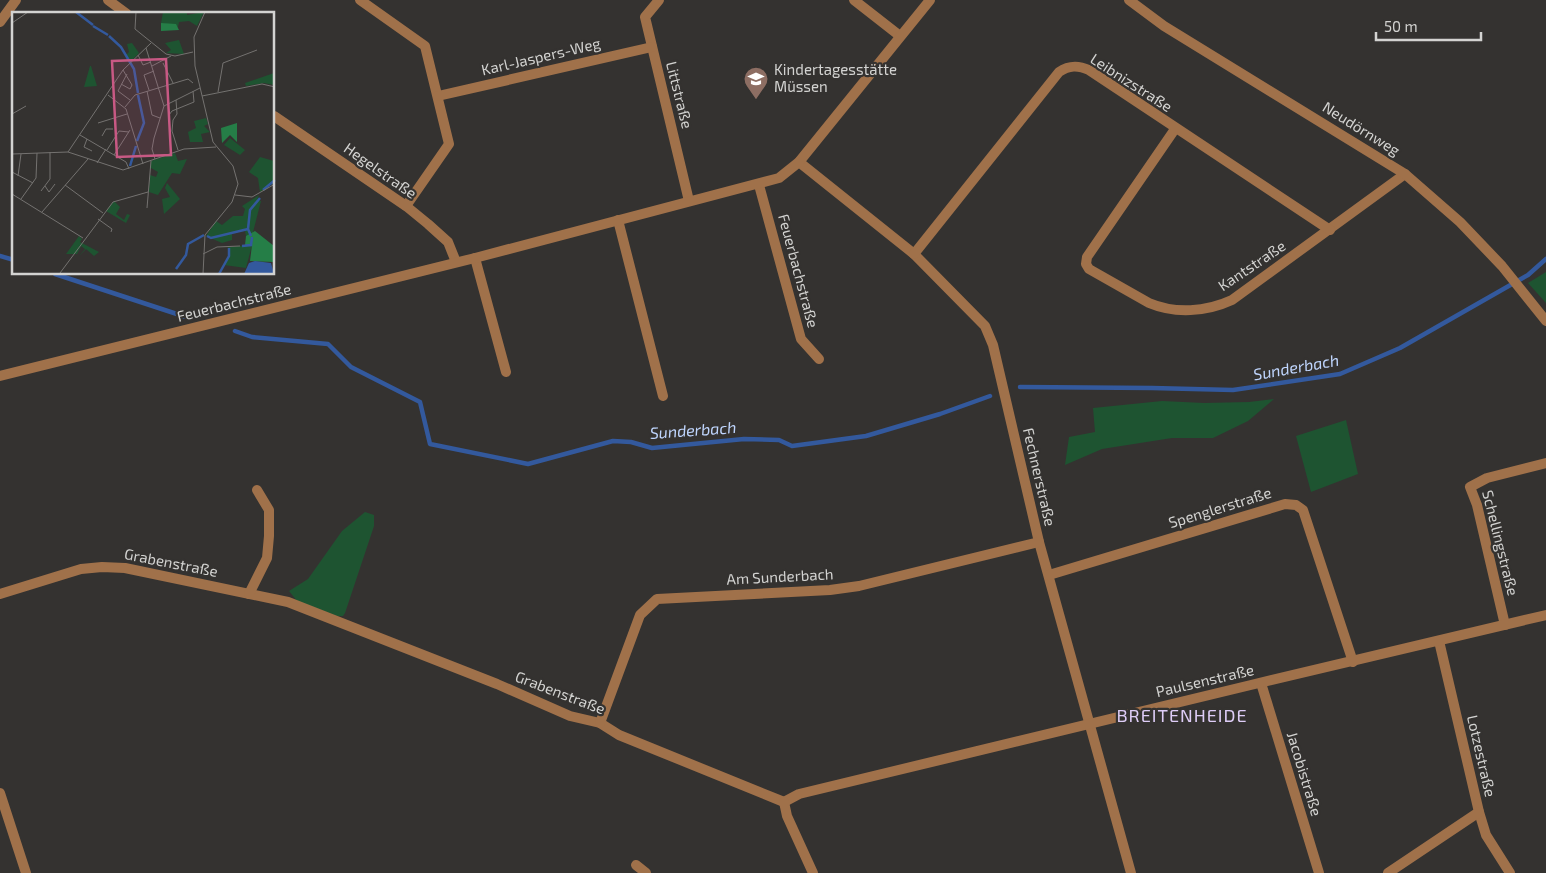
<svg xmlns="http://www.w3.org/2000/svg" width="1546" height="873" font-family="'Exo 2',sans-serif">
  <rect width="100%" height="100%" fill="#343230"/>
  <g fill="#1e5431">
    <path d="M1546,272V303L1528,283Z"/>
    <path d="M1274,399L1248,421L1213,438H1172L1102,449L1065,465L1069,437L1095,432L1093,408L1162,401L1204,403L1249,402Z"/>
    <path d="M1346,420L1358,474L1311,492L1296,436Z"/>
    <path d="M365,512L374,515V526L345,613L343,616H337L297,601L289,591L308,579L342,531Z"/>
  </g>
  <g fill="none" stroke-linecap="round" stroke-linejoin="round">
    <g stroke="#33599d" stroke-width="4.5">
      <path d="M0,256L14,260"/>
      <path d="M55,274L186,317"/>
      <path d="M235,331L252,337L328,344L351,367L420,402L430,444L528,464L613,441L631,442L652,448L744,439L779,440L792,446L866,436L940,414L990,396"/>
      <path d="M1020,387L1152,388L1233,390L1340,374L1400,348L1528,275L1546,259"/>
    </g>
    <g stroke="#a0714a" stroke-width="10">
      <path d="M108,0L127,14"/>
      <path d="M360,0L425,46L449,144L406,206"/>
      <path d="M659,0L645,17L689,201"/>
      <path d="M854,0L900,36"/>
      <path d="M0,22L16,0"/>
      <path d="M438,96L652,47"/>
      <path d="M274,116L406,206L428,224L448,242L456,262"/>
      <path d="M1175,129L1087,257L1086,264L1089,269L1149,303C1175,314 1206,312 1232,300L1405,174"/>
      <path d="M799,162L914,254L985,326L993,345L1039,542L1131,873"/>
      <path d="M759,185L801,339L819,359"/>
      <path d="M618,220L663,396"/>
      <path d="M914,254L1059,72C1069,65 1078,65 1089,70L1330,230"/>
      <path d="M475,258L506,372"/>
      <path d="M0,376L475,258L779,178L799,162L930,0"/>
      <path d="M1049,575L1285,504L1296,505L1303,510L1353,662"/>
      <path d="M0,594L81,569L102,567L125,568L288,602L497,684L570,716L600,723L619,735L784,802"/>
      <path d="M249,594L267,558L269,536V510L257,490"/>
      <path d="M1505,625L1477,505L1470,487L1487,478L1546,463"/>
      <path d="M1439,641L1479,812L1486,835L1510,873"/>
      <path d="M1261,683L1319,873"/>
      <path d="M600,723L640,615L657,599L830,590L859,586L1039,542"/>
      <path d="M784,802L799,794C1047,733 1297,674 1546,615"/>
      <path d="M784,802L787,816L813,873"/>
      <path d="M636,865L646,873"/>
      <path d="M1388,873L1479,812"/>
    </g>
    <g stroke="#a0714a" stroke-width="10">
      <path d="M1129,0L1164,26L1405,174L1460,222L1502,266L1546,321"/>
      <path d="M0,793L26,873"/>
    </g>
  </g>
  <defs>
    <symbol id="school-pin" viewBox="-11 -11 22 30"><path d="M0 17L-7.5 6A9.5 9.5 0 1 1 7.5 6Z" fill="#8d6e63" stroke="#343230"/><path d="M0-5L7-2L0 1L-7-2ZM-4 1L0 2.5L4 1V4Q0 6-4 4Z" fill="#fff"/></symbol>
  </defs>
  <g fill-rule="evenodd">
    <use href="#school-pin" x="742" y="65" width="28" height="38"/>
  </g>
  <g text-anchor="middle" stroke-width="4.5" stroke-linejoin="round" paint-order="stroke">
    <g font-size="15" fill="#d3d3d1" stroke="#343230">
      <text transform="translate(541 57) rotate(-13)" y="5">Karl-Jaspers-Weg</text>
      <text transform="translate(1131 83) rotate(33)" y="5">Leibnizstraße</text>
      <text transform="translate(679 95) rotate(76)" y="5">Littstraße</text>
      <text transform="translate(1361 129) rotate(32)" y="5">Neudörnweg</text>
      <text transform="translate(380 171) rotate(35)" y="5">Hegelstraße</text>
      <text transform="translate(1252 266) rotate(-34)" y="5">Kantstraße</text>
      <text transform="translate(798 271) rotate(75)" y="5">Feuerbachstraße</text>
      <text transform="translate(234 303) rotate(-14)" y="5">Feuerbachstraße</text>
      <text transform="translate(1039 477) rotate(77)" y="5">Fechnerstraße</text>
      <text transform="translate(1220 508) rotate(-17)" y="5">Spenglerstraße</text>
      <text transform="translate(1500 543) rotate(76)" y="5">Schellingstraße</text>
      <text transform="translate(171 563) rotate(11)" y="5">Grabenstraße</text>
      <text transform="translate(780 577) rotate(-3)" y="5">Am Sunderbach</text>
      <text transform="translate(1205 681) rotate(-13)" y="5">Paulsenstraße</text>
      <text transform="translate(560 693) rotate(21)" y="5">Grabenstraße</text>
      <text transform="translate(1481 756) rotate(77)" y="5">Lotzestraße</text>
      <text transform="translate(1304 774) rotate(73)" y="5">Jacobistraße</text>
    </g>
    <g font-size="15" fill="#d3d3d1" stroke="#343230" text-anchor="start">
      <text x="774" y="75">Kindertagesstätte<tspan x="774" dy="17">Müssen</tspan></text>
    </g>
    <g font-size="16" font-style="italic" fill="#bfd5fd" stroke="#343230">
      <text transform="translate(1296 367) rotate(-10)" y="6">Sunderbach</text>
      <text transform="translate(693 430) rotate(-4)" y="6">Sunderbach</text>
    </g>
    <g font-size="18" letter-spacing="1" fill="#decdf7" stroke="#343230">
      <text x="1182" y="722">BREITENHEIDE</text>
    </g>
  </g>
  <g transform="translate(12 12)">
    <rect width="262" height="262" fill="#343230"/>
    <path d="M151,0H175V3L192,0L185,14L177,9L167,10L166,15L149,11ZM167,28L172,42L154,41L159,38L153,31ZM120,31L127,41L118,50L114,43L117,40L115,32ZM78,54H79L85,74L72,75ZM262,61V73L252,71L234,74L233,71ZM194,106L196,112L192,114L198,120L189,122L191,130H178L176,120L184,116L182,109ZM218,126L233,138L228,143L212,133ZM163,141L166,149L175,147L168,162L160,161L146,183L137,180L138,163L144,165L146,160L139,156V149ZM248,145L262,149V171L248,180L246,166L237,160ZM155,171L168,187L152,202L150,187L158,185L153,176ZM247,183L245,188L249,189L240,224H234L233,219L220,221V228L210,231L194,224L204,209L210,213L221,204H231L233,197L230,194ZM102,189L108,195L104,202L112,208L115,202L118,203L114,211L94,199ZM67,224L70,227L68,230L87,240L82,244L74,237L67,244L73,237L69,234L65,242H54ZM240,233L234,256L212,253L217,244L216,235Z" fill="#1e5431"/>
    <path d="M149,11L164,12L167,18L149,19ZM225,111V130L218,123L210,131L209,116ZM243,219L262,234V250L238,249L240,233H233L234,224Z" fill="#257e47"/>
    <path d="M243,249L259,251L262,262H232L237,251Z" fill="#33599d"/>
    <path fill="none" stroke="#33599d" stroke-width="2.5" d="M64,0L81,13M81,14L96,23M97,24L109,35L122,57L126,81M125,129L132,111L126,83M118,154L124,134M251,178L263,168M195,224L199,226L236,217M239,224L236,217L238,198L248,186M230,234L239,233L240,225M164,257L174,243L176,232L192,223M207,262L217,244V236"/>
    <path fill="none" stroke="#747270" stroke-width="1" d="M124,0L123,17L154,42L163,44L181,40M0,11L16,0M134,36L152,94M126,43L131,53L139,50M151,51L161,71M140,54L159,44M115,62L106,79L118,88M109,72L118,77L120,73L111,58M137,78L132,63L142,59M135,79L140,103L148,106M206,80L211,51L245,38M96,83L114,97L131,152M190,84L250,72L263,75M164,88L165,102L161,108L160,119L166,138M113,95L123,83L176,67L181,71M0,102L14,94M157,103L160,99L182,90L181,79M86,111L115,102M68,123L114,150L117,157M90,124L94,117H101M75,127L72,135L80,139M95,138L107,119L117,120M56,140L111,58L139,31M0,142L56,140L111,158L172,137L204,135M102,143L118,118M143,147L140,137L142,126L152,94L188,76M85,151L94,137M0,160L21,171M6,164L9,142M53,173L91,201M33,174L37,180L43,172M29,179L38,167V140M0,182L71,226M223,183L240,185L263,172M9,187L24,166L25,141M135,196L139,149M30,200L76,147M86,207L100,217L99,220M191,242L205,235L228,234M48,261L101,190L136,180M191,262L193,223L220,190L226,172L221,154L201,130L183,54L182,25L193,0"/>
    <path fill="#c85984" fill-opacity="0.15" stroke="#c85984" stroke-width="2.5" d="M154,47L159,143L105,145L100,49Z"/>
    <rect width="262" height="262" fill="none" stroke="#d3d3d1" stroke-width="2.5"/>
  </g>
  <path d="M1376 32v8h105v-8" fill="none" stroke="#d3d3d1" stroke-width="2.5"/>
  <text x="1384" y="32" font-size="15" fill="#d3d3d1" stroke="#343230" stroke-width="4" paint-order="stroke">50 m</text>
</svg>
